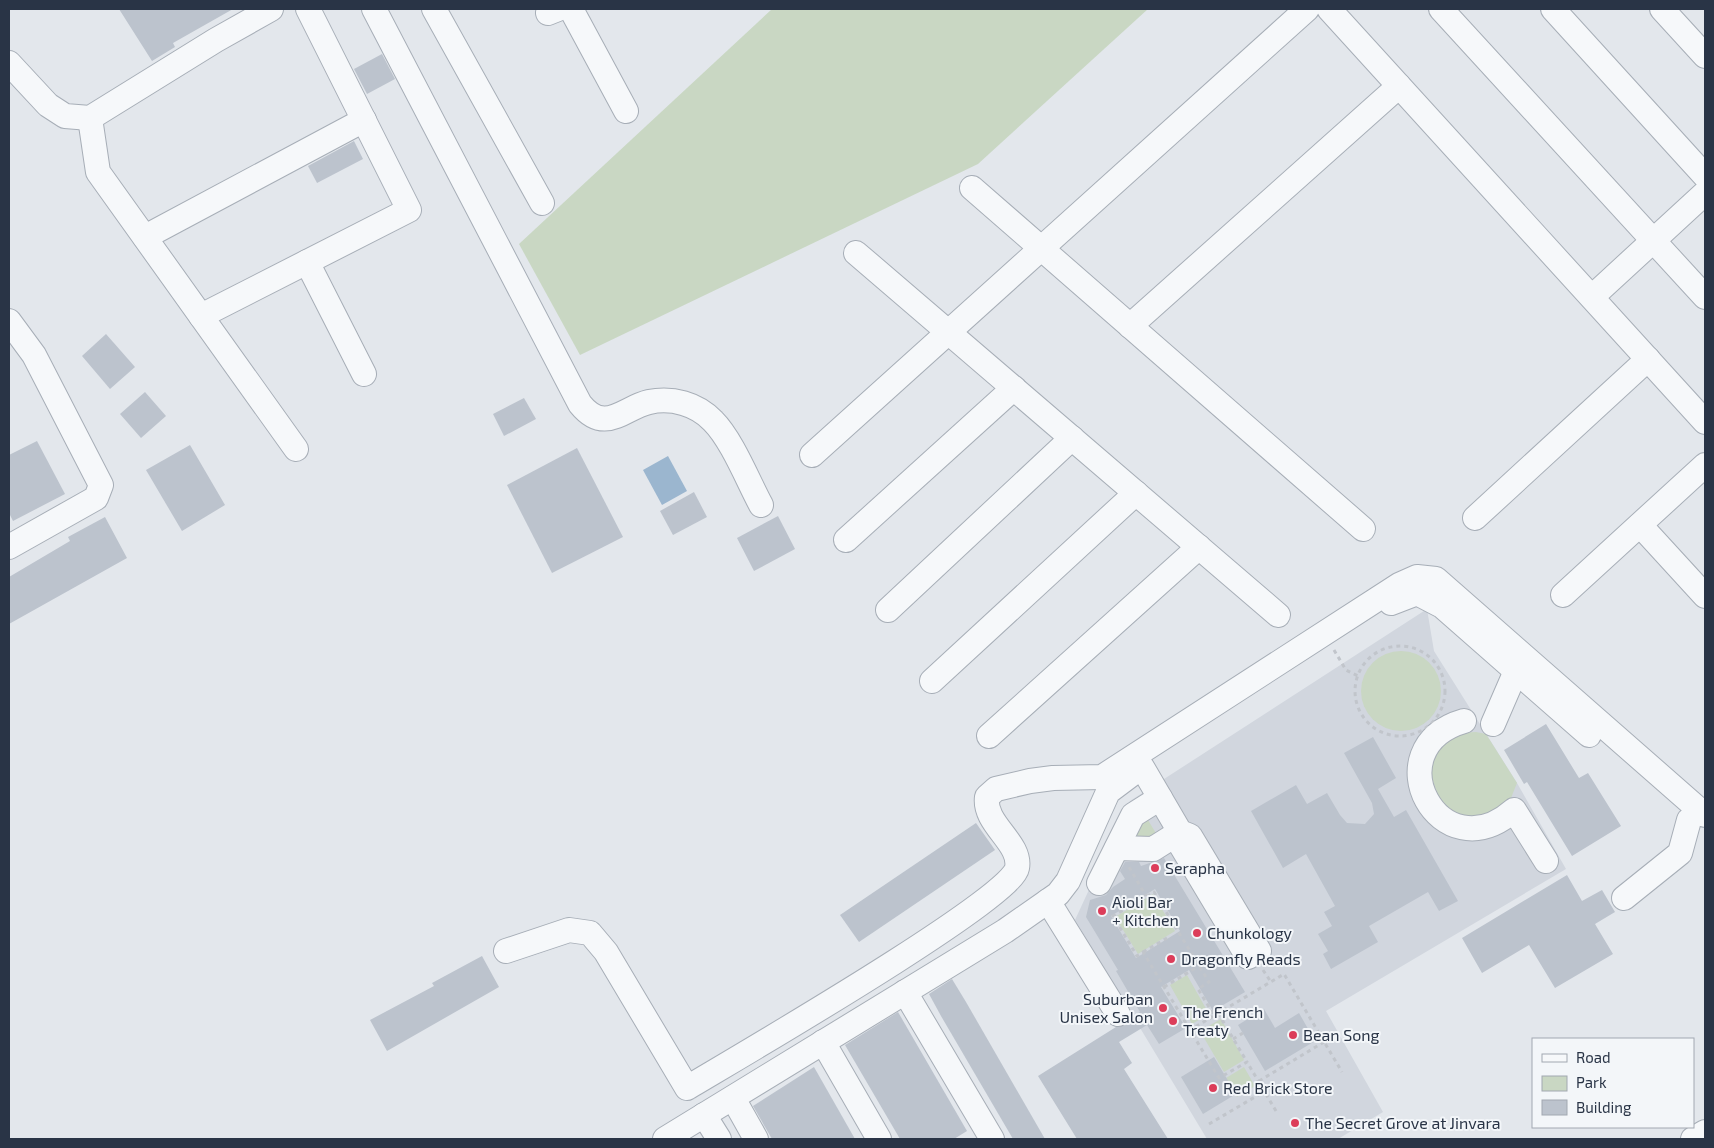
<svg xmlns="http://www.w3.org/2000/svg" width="1714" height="1148" font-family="'Exo 2',sans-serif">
  <rect width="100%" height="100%" fill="#e3e7ec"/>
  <path fill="#d1d6de" d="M1427,609L1434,651L1517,783L1566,869L1326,1011L1383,1112L1338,1139H1207L1075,920L1130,801Z"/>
  <g fill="#c9d7c3">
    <path d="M772,9H1148L978,164L580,355L519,244Z"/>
    <circle cx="1401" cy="691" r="40"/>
    <path d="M1476,732L1486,734L1517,783L1509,803L1472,821L1442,809L1429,768C1440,745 1449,733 1476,732Z"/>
    <path d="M1148,820L1157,835L1139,844L1132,830Z"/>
    <path d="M1153,894L1175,931L1138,954L1115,917Z"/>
    <path d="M1187,975L1209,1014L1192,1024L1170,985Z"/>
    <path d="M1221,1019L1244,1060L1224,1072L1200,1031Z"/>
    <path d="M1244,1067L1255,1086L1237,1097L1226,1078Z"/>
  </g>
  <path fill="#9bb6cf" d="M668,456L687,491L662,505L643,470Z"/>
  <g fill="#bcc3cd" fill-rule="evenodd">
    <path d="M119,9H233L173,43L175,47L152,61Z"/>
    <path d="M382,54L395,79L367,94L354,69Z"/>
    <path d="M354,141L363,159L317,183L308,166Z"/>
    <path d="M106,334L135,367L110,389L82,356Z"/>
    <path d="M145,392L166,416L141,438L120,414Z"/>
    <path d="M524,398L536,419L504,436L493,414Z"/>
    <path d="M37,441L65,494L13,521L9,513V455Z"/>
    <path d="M190,445L225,505L182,531L146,470Z"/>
    <path d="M577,448L623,537L552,573L507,485Z"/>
    <path d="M694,492L707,517L673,535L660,511Z"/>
    <path d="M778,516L795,549L754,571L737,538Z"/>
    <path d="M105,517L127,558L9,624V577L70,541L68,537Z"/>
    <path d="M1546,724L1579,778L1588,773L1621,826L1572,856L1527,782L1524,784L1504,750Z"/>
    <path d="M1373,737L1396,778L1378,789L1394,817L1406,810L1458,901L1439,911L1428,892L1369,926L1378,942L1331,969L1323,954L1328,951L1318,934L1332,926L1324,912L1335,906L1306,854L1283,868L1251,811L1296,785L1307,804L1327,793L1340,815L1347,823L1365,824L1374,814L1372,803L1344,753Z"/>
    <path d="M976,823L995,850L859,942L840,915Z"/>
    <path d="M1164,858L1245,992L1213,1011L1189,970L1161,987L1186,1028L1159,1044L1147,1025L1119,1042L1132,1063L1124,1069L1168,1139H1077L1038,1076L1116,1027L1126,1025L1131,1018L1140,1012L1116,971L1118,970L1086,917L1090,900L1106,895L1113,887L1125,879L1120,871L1125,862H1139L1141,866ZM1155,889L1180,931L1136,958L1111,916Z"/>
    <path d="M1567,875L1582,901L1602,890L1615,912L1595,924L1613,954L1555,988L1529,945L1482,973L1462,938Z"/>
    <path d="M482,956L499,987L387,1051L370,1020L434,986L432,983Z"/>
    <path d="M952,979L966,1002L1045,1139H1013L941,1016L929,994Z"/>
    <path d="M1264,1009L1275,1028L1299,1013L1315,1041L1265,1071L1238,1025Z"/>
    <path d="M898,1012L967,1131L954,1139H900L845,1045Z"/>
    <path d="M1214,1057L1236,1094L1203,1114L1181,1077Z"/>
    <path d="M814,1067L855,1139H772L753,1106Z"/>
  </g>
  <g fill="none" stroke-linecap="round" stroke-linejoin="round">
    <defs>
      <g id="minor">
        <path d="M374,9L580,404C605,435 623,408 649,402C672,397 697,404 713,421C732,440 748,481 761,505"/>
        <path d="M434,9L542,203"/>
        <path d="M571,9L626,111"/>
        <path d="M1329,9L1705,422"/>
        <path d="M1441,9L1705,297"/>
        <path d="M1553,9L1705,176"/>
        <path d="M1662,9L1705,56"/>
        <path d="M548,13L558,9"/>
        <path d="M9,63L48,105L65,116L90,118L216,40L271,9"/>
        <path d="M90,118L98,172L296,449"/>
        <path d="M972,188L1363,529"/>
        <path d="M145,237L364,120"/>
        <path d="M856,253L1278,615"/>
        <path d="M307,262L364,374"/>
        <path d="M1592,297L1705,193"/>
        <path d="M201,316L409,210L308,9"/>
        <path d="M9,321L34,355L101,485L96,498L9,547"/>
        <path d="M1130,326L1399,86"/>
        <path d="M812,455L1307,9"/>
        <path d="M1475,518L1648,359"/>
        <path d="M1640,525L1705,596"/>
        <path d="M846,540L1014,388"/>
        <path d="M1563,595L1705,465"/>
        <path d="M1391,603L1417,593L1442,606L1589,735"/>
        <path d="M888,610L1072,438"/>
        <path d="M932,681L1136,493"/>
        <path d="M1464,721C1372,748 1440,875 1514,810L1546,861"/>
        <path d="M1493,724L1516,671"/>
        <path d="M989,736L1199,547"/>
        <path d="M1142,767L1180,832L1190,836L1259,951L1248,957L1179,842L1180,832"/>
        <path d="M1117,848L1153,849L1180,832"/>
        <path d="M1099,883L1133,815L1160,798"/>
        <path d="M1624,898L1680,853L1689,820"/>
        <path d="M1048,901L1118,1014"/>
        <path d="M506,951L569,930L590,933L606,952L687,1088C730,1062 1012,899 1017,868C1022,843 983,824 987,797L996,789L1030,781L1053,778L1102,777L1399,585L1417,577L1436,579L1705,815"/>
        <path d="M905,992L992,1139"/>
        <path d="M823,1042L879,1139"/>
        <path d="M733,1098L756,1139"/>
        <path d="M704,1115L719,1139"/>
        <path d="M665,1139L1005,931L1058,894L1068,881L1108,792L1132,774"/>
        <path d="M1693,1139L1705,1132"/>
      </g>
    </defs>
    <use href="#minor" stroke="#a7aeb7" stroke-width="26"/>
    <g stroke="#c1c5cb" stroke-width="3" stroke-dasharray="4 4" stroke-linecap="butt">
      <circle cx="1400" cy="691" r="45"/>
      <path d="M1334,650L1346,670L1358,676"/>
      <path d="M1129,867L1146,896"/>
      <path d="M1143,952L1167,938"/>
      <path d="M1263,970L1271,982"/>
      <path d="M1164,987L1199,966"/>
      <path d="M1218,1013L1247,1062"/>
      <path d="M1190,1030L1143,952L1137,956L1113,916L1154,892L1209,982L1198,989L1214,1015"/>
      <path d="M1233,1039L1243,1033"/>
      <path d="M1259,1081L1324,1042"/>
      <path d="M1276,1111L1247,1062L1219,1078L1190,1030L1284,974L1342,1072"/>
      <path d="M1209,1124L1265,1091"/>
    </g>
    <use href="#minor" stroke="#f6f8fa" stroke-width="24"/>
  </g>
  <g fill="#dc3d5a" stroke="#f3f6f9" stroke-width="2">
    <circle cx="1155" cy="868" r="5"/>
    <circle cx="1102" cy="911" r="5"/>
    <circle cx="1197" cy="933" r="5"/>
    <circle cx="1171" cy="959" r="5"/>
    <circle cx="1163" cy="1008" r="5"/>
    <circle cx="1173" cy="1021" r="5"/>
    <circle cx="1293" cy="1035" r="5"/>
    <circle cx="1213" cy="1088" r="5"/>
    <circle cx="1295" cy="1123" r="5"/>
  </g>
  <g text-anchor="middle" stroke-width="4" stroke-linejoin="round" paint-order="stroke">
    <g font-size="16" fill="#293446" stroke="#f3f6f9" text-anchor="start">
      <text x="1165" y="874">Serapha</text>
      <text x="1112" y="908">Aioli Bar<tspan x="1112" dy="18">+ Kitchen</tspan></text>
      <text x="1207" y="939">Chunkology</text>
      <text x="1181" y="965">Dragonfly Reads</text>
      <text x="1153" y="1005" text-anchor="end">Suburban<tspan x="1153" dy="18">Unisex Salon</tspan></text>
      <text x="1183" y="1018">The French<tspan x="1183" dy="18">Treaty</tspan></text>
      <text x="1303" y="1041">Bean Song</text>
      <text x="1223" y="1094">Red Brick Store</text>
      <text x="1305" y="1129">The Secret Grove at Jinvara</text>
    </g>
  </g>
  <rect width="1714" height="1148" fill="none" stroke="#293446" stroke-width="20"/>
  <rect x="1532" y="1038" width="162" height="90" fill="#f3f6f9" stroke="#a2a8b1"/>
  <rect x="1542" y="1054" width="25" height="8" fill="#f6f8fa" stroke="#a2a8b1"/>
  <text x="1576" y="1063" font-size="15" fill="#293446">Road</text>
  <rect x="1542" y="1076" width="25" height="15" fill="#c9d7c3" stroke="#a2a8b1"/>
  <text x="1576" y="1088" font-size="15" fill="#293446">Park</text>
  <rect x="1542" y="1100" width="25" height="15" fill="#bcc3cd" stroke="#a2a8b1"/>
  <text x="1576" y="1113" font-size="15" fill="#293446">Building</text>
</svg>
